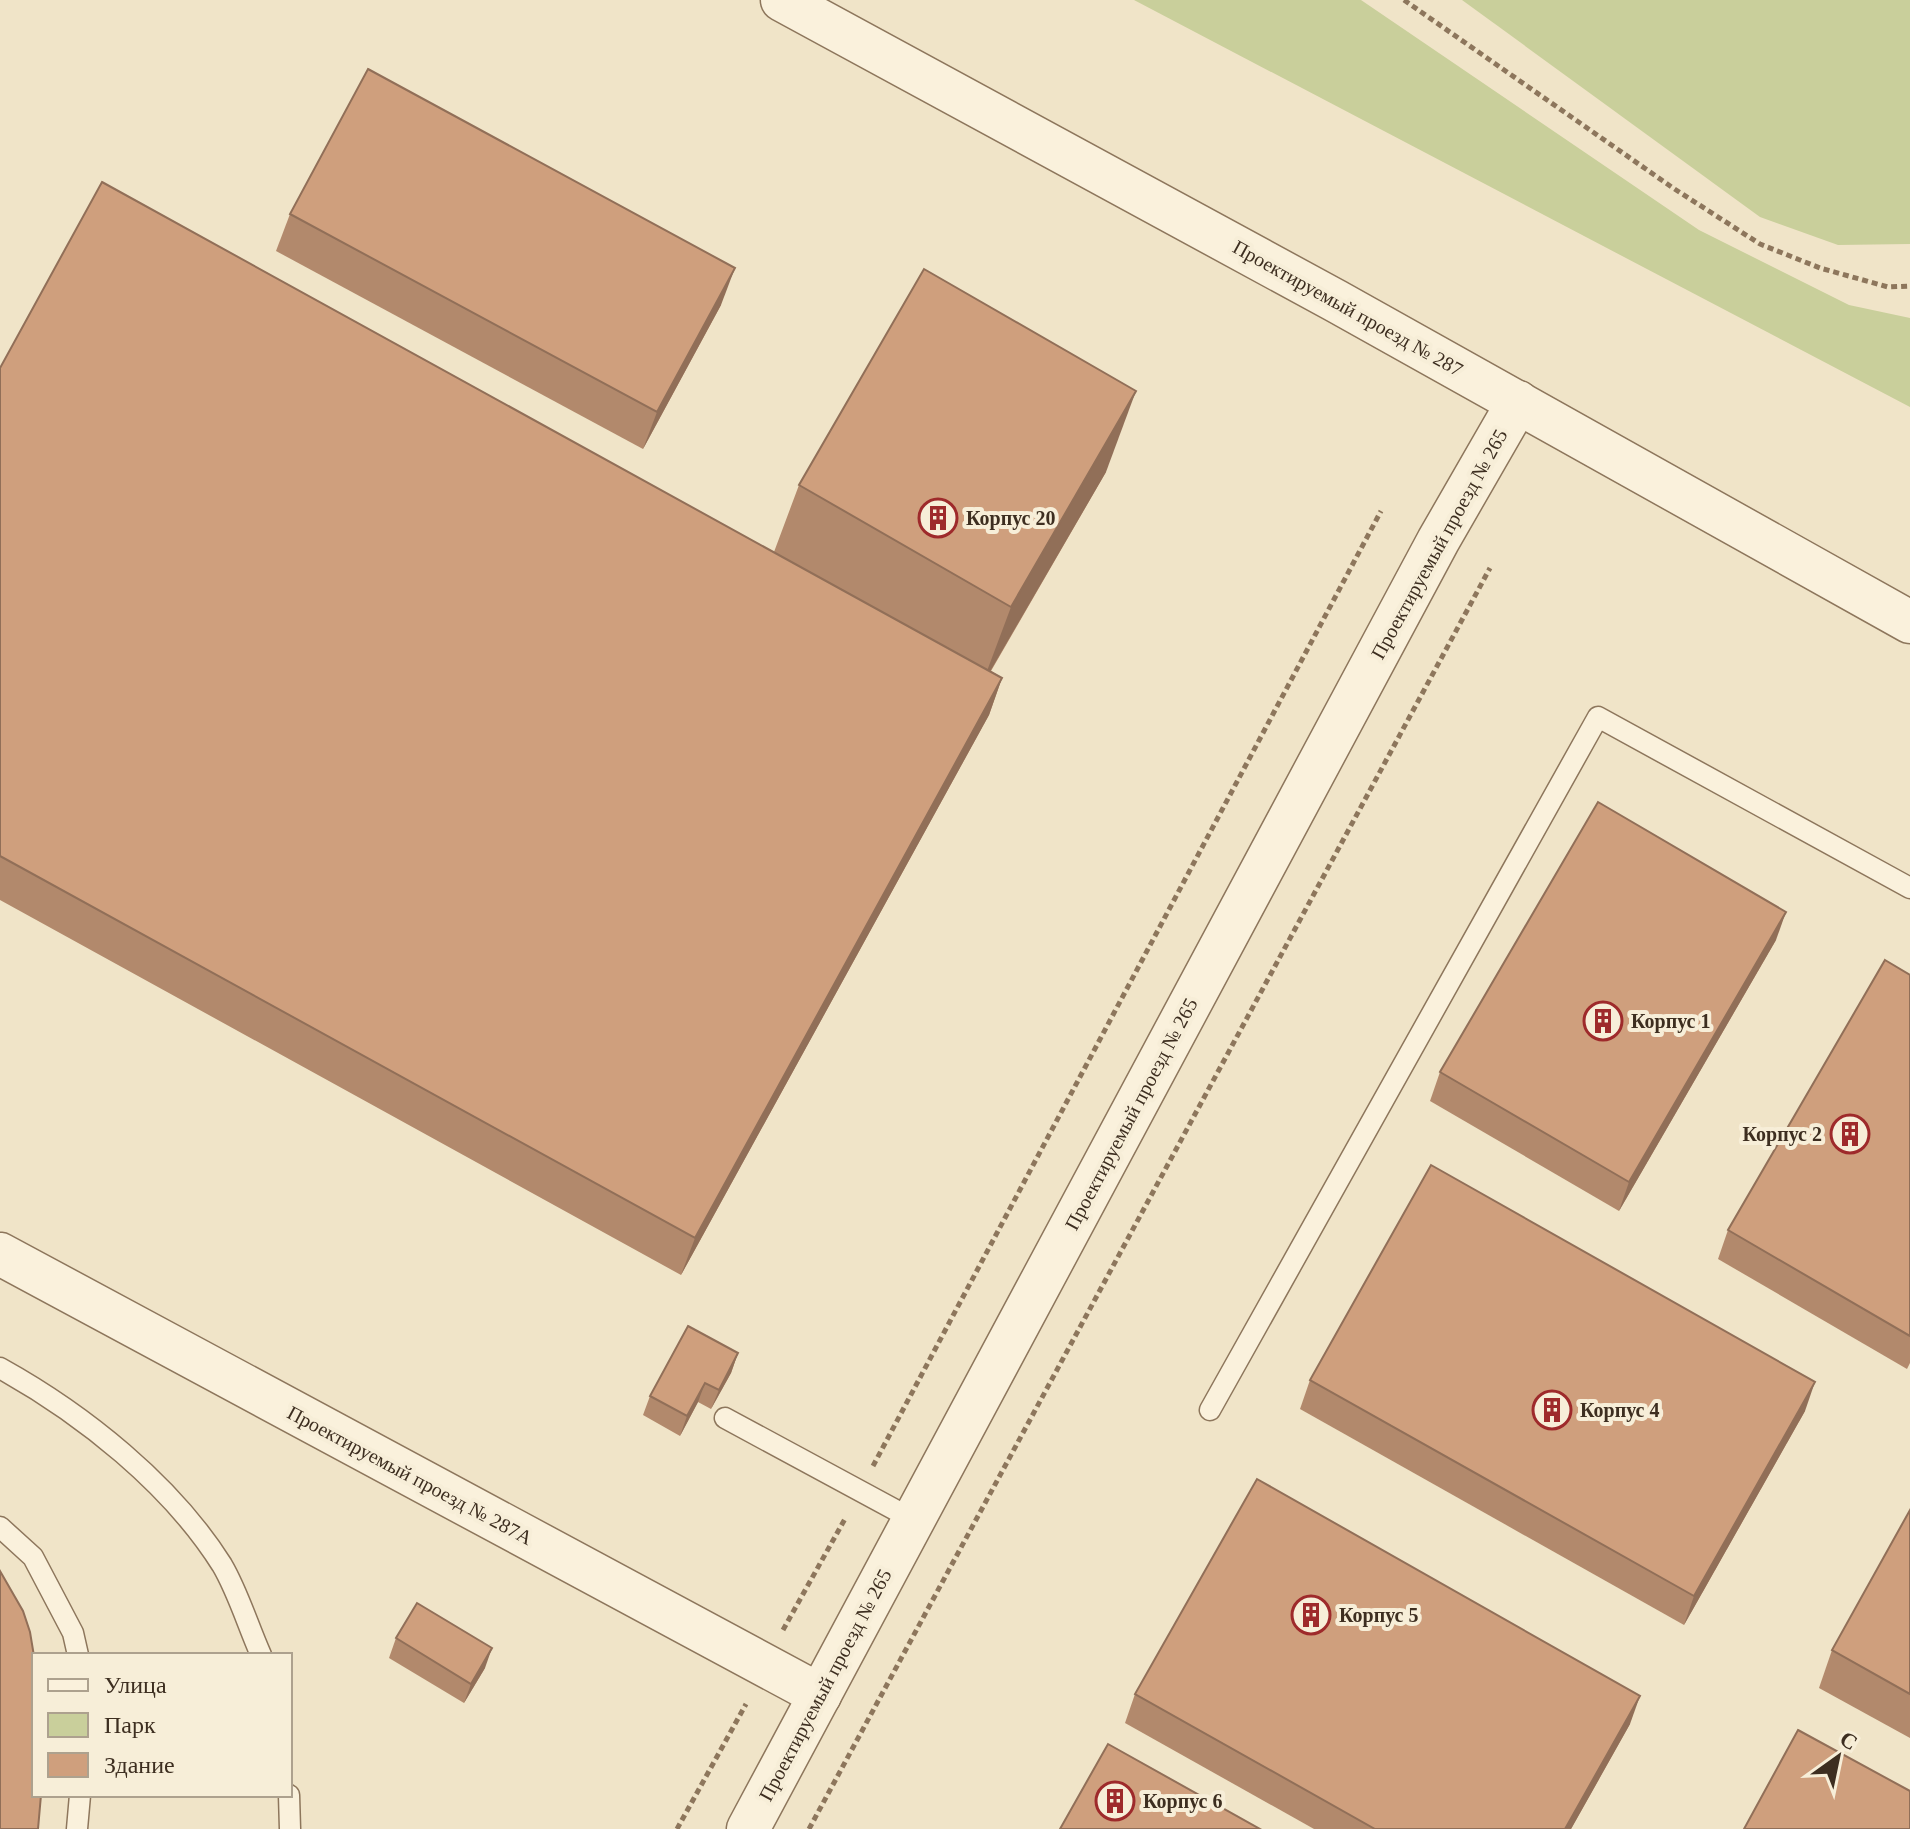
<svg xmlns="http://www.w3.org/2000/svg" width="1910" height="1829" font-family="Georgia,serif">
  <rect width="100%" height="100%" fill="#f0e4c8"/>
  <g fill="#c9cf9b">
    <path d="M1134,0H1361L1699,230L1849,305L1910,318V407Z"/>
    <path d="M1462,0H1910V244L1838,245L1760,217Z"/>
  </g>
  <g fill="none" stroke-linecap="round" stroke-linejoin="round">
    <defs>
      <g id="service">
        <path d="M0,1368C83,1414 171,1484 222,1565C238,1592 248,1626 261,1655"/>
        <path d="M1210,1410L1598,717L1910,888"/>
        <path d="M725,1418L914,1520"/>
        <path d="M0,1527L33,1557L73,1633L78,1655"/>
        <path d="M289,1795L290,1829"/>
        <path d="M77,1829L80,1795"/>
      </g>
      <g id="minor">
        <path d="M782,0L1336,301L1910,622"/>
        <path d="M0,1254L820,1695"/>
        <path d="M748,1829L1438,541L1518,402"/>
      </g>
    </defs>
    <use href="#service" stroke="#8d765c" stroke-width="23"/>
    <use href="#minor" stroke="#8d765c" stroke-width="45"/>
    <g stroke="#8d765c" stroke-width="5" stroke-dasharray="6 4" stroke-linecap="butt">
      <path d="M1404,0L1673,188L1760,244L1820,268L1888,287L1910,286"/>
      <path d="M873,1466L1381,511"/>
      <path d="M783,1630L846,1517"/>
      <path d="M677,1829L746,1704"/>
      <path d="M809,1829L1490,568"/>
    </g>
    <use href="#service" stroke="#faf1dc" stroke-width="20"/>
    <use href="#minor" stroke="#faf1dc" stroke-width="42"/>
  </g>
  <g fill="#b2896c">
    <path d="M290,214L721,305L643,449L276,251Z"/>
    <path d="M0,368L774,552L799,485L1106,472L991,671L1002,678L989,715L681,1275L0,900Z"/>
    <path d="M1776,940L1619,1211L1430,1101L1440,1072Z"/>
    <path d="M1910,975V1363L1907,1369L1718,1259L1728,1230Z"/>
    <path d="M738,1353L731,1373L711,1409L698,1402L680,1436L643,1415L650,1396Z"/>
    <path d="M1310,1380L1805,1411L1684,1625L1300,1409Z"/>
    <path d="M1910,1510V1738L1819,1688L1832,1650Z"/>
    <path d="M396,1638L485,1668L464,1703L389,1658Z"/>
    <path d="M1135,1694L1630,1724L1571,1829H1314L1125,1723Z"/>
  </g>
  <g fill="#916f58">
    <path d="M735,268L721,305L643,449L657,412Z"/>
    <path d="M1136,391L1106,472L981,687L1011,607Z"/>
    <path d="M1002,678L989,715L681,1275L695,1238Z"/>
    <path d="M1786,912L1776,940L1619,1211L1629,1182Z"/>
    <path d="M738,1353L731,1373L711,1409L719,1390Z"/>
    <path d="M1815,1382L1805,1411L1684,1625L1694,1596Z"/>
    <path d="M705,1383L698,1402L680,1436L687,1416Z"/>
    <path d="M492,1648L485,1668L464,1703L471,1684Z"/>
    <path d="M1640,1696L1630,1724L1571,1829H1565Z"/>
  </g>
  <g fill="#cf9f7d" stroke="#916f58" stroke-width="2">
    <path d="M368,69L735,268L657,412L290,214Z"/>
    <path d="M102,182L1002,678L695,1238L0,856V368Z"/>
    <path d="M924,269L1136,391L1011,607L799,485Z"/>
    <path d="M1598,802L1786,912L1629,1182L1440,1072Z"/>
    <path d="M1885,960L1910,975V1336L1728,1230Z"/>
    <path d="M1431,1165L1815,1382L1694,1596L1310,1380Z"/>
    <path d="M688,1326L738,1353L719,1390L705,1383L687,1416L650,1396Z"/>
    <path d="M1257,1479L1640,1696L1565,1829H1375L1135,1694Z"/>
    <path d="M1910,1510V1694L1832,1650Z"/>
    <path d="M0,1571L23,1611L30,1632L34,1656V1795H41L38,1829H0Z"/>
    <path d="M417,1603L492,1648L471,1684L396,1638Z"/>
    <path d="M1798,1730L1910,1791V1829H1744Z"/>
    <path d="M1108,1744L1260,1829H1060Z"/>
  </g>
  <defs>
    <symbol id="building-ring" viewBox="-11 -11 22 22"><circle r="9.5" fill="#f7eed8" stroke="#9e2a2b" stroke-width="1.5"/><path d="M-4-6H4V6H1V3H-1V6H-4ZM-2.5-4.3h1.7v1.8h-1.7ZM.8-4.3h1.7v1.8H.8ZM-2.5-1h1.7V.8h-1.7ZM.8-1h1.7V.8H.8Z" fill="#9e2a2b"/></symbol>
  </defs>
  <g fill-rule="evenodd">
    <use href="#building-ring" x="916" y="496" width="44" height="44"/>
    <use href="#building-ring" x="1581" y="999" width="44" height="44"/>
    <use href="#building-ring" x="1828" y="1112" width="44" height="44"/>
    <use href="#building-ring" x="1530" y="1388" width="44" height="44"/>
    <use href="#building-ring" x="1289" y="1593" width="44" height="44"/>
    <use href="#building-ring" x="1093" y="1779" width="44" height="44"/>
  </g>
  <g text-anchor="middle" stroke-width="8" stroke-linejoin="round" paint-order="stroke">
    <g font-size="20" fill="#3d2e20" stroke="#f7eed8">
      <text transform="translate(1348 308) rotate(29)" y="7">Проектируемый проезд № 287</text>
      <text transform="translate(1439 544) rotate(-61)" y="7">Проектируемый проезд № 265</text>
      <text transform="translate(1131 1114) rotate(-62)" y="7">Проектируемый проезд № 265</text>
      <text transform="translate(410 1475) rotate(28)" y="7">Проектируемый проезд № 287А</text>
      <text transform="translate(825 1685) rotate(-62)" y="7">Проектируемый проезд № 265</text>
    </g>
    <g font-size="20" font-weight="bold" fill="#3d2e20" stroke="#f7eed8" text-anchor="start">
      <text x="966" y="525">Корпус 20</text>
      <text x="1631" y="1028">Корпус 1</text>
      <text x="1822" y="1141" text-anchor="end">Корпус 2</text>
      <text x="1580" y="1417">Корпус 4</text>
      <text x="1339" y="1622">Корпус 5</text>
      <text x="1143" y="1808">Корпус 6</text>
    </g>
  </g>
  <rect x="32" y="1653" width="260" height="144" fill="#f7eed8" stroke="#ada18e" stroke-width="2"/>
  <rect x="48" y="1679" width="40" height="12" fill="#faf1dc" stroke="#ada18e" stroke-width="2"/>
  <text x="104" y="1693" font-size="24" fill="#3d2e20">Улица</text>
  <rect x="48" y="1713" width="40" height="24" fill="#c9cf9b" stroke="#ada18e" stroke-width="2"/>
  <text x="104" y="1733" font-size="24" fill="#3d2e20">Парк</text>
  <rect x="48" y="1753" width="40" height="24" fill="#cf9f7d" stroke="#ada18e" stroke-width="2"/>
  <text x="104" y="1773" font-size="24" fill="#3d2e20">Здание</text>
  <g transform="translate(1838 1757) rotate(33)" stroke="#f7eed8" stroke-width="6" paint-order="stroke">
  <path d="M0-6L14 30L0 20L-14 30Z" fill="#3d2e20"/>
  <text y="-12" font-size="22" font-weight="bold" text-anchor="middle" fill="#3d2e20">С</text>
  </g>
</svg>
